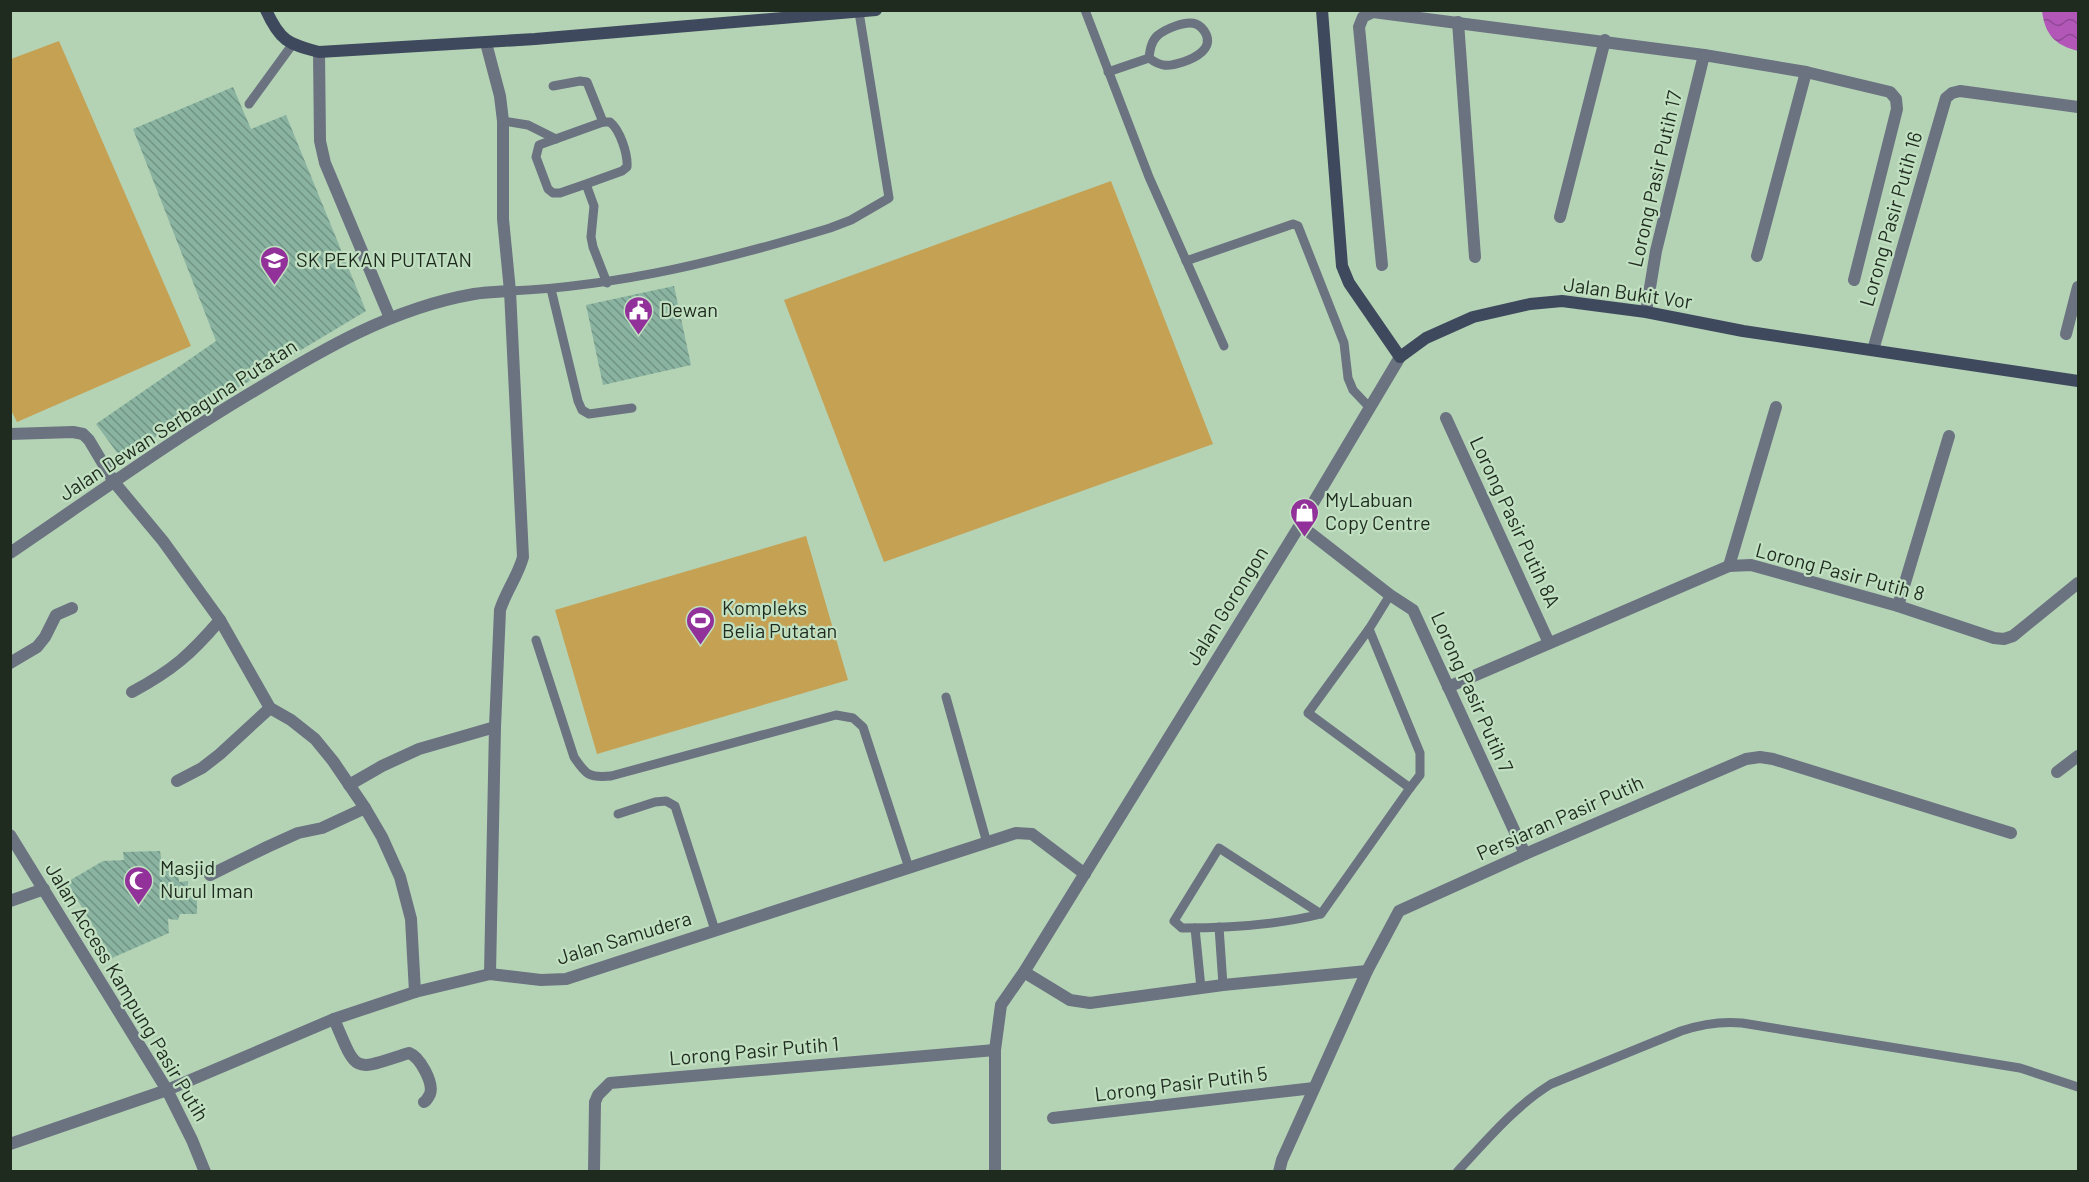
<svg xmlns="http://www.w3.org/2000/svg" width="2089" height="1182" font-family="Barlow,sans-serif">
  <defs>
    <pattern id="water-waves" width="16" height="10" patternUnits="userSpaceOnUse" patternTransform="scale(1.5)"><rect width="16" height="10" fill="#b257b8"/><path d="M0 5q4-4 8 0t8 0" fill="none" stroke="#904895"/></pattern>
    <pattern id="building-back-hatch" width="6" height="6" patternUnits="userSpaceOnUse" patternTransform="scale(1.5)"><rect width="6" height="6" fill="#8ab4a1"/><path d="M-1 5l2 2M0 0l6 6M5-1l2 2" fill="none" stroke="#709383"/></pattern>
  </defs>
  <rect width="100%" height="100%" fill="#b4d3b5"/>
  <g fill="#c5a154">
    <path d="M59,41L191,346L17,422L10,408L11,59Z"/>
    <path d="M1111,181L1213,444L884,562L784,300Z"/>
    <path d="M806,536L848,680L597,754L555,610Z"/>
  </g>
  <path fill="url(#water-waves)" d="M2042,11H2078V51C2055,45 2045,35 2042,11Z"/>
  <g fill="url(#building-back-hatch)">
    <path d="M233,87L251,129L286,115L366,311L121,458L96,424L216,341L133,129Z"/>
    <path d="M674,286L691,365L603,385L586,305Z"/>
    <path d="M160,851L162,864L178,865L179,882L188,881V896L197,897V914H180L178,920L168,919L169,933L112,958L67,882L103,861L124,860L123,852Z"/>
  </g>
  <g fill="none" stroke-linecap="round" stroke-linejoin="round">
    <g stroke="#6b7280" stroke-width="9">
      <path d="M1085,10L1149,177L1224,346"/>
      <path d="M1108,72L1149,58C1150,50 1151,42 1157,36C1165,29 1186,20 1196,24C1201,26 1204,30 1206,34C1213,49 1195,58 1183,62C1168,67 1161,67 1149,58"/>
      <path d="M553,86L580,81L587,82L603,122"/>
      <path d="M249,104L292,45"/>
      <path d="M503,121L528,125L556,139"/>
      <path d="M586,184L622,171L627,167C628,154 620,130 610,122H603L539,145L536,157L548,189L553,193H560L586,184L594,206L591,237L593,247L607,283"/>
      <path d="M1186,261L1293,224L1298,226L1344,343L1348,378L1353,390L1370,408"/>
      <path d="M551,289L578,401L582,410L589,414L632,408"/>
      <path d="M510,291C621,286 724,260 830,228L851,220L889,198L859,12"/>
      <path d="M1369,629L1420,753V775L1410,788"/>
      <path d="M536,640L574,757C586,775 589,778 611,776L836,715L853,718L863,727L909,868"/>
      <path d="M946,697L987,843"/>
      <path d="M618,814L655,802L666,801L675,806L715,930"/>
      <path d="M1321,914C1277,925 1227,928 1182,928L1174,921L1219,848L1321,914L1410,788L1308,713L1369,629L1390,595"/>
      <path d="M1219,927L1223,985"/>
      <path d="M1195,928L1201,988"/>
      <path d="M1457,1172C1486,1141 1515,1106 1551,1084L1681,1031C1702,1024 1720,1021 1742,1023L2020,1068L2078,1087"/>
    </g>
    <g stroke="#6b7280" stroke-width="12">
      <path d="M1458,22L1475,257"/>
      <path d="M319,52L320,141L325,163L390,318"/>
      <path d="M1560,217L1605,40"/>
      <path d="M1757,256L1806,72"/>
      <path d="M1382,265L1359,27L1363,17L1373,12L1704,55L1806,72L1890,92L1896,99L1897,109L1854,280"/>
      <path d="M1646,312L1656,251L1704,55"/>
      <path d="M2066,334L2078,287"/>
      <path d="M1873,350L1946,98L1952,93L1960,91L2078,107"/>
      <path d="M1446,418L1549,643"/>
      <path d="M10,434L73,432L83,434L89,440L114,482L163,541L220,620L270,708L291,720L315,739L333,761L365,808L382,837L400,877L411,919L415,992"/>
      <path d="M1300,525L1390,595L1413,610L1525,854"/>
      <path d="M10,553C91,498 170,441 254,391C323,349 393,308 474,294C486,292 498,292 510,291L503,219V121L500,96L486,43"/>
      <path d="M1729,566L1776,407"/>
      <path d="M1898,606L1949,436"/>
      <path d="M10,663L37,647L45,637L56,615L72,608"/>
      <path d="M1448,687L1729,566L1751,565L1898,606L1994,638L2004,639L2013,636L2078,583"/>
      <path d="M132,692C173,670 191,654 220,620"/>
      <path d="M2057,772L2078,756"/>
      <path d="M177,781L202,768L220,754L270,708"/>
      <path d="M349,785L382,766L419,749L495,727"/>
      <path d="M10,835L167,1090L192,1140L205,1172"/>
      <path d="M210,875L267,847L298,833L322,828L365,808"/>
      <path d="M10,901L44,889"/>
      <path d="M1024,972L1070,1000L1090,1003L1223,985L1367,971"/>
      <path d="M490,974L495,727L500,610C506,591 518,576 523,557L510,291"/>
      <path d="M334,1019C358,1075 352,1071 409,1053C420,1057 434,1083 430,1094C429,1096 426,1101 424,1102"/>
      <path d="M1053,1118L1314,1088"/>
      <path d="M10,1144L167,1090L334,1019L415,992L490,974L541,980L566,979L1016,833L1032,834L1085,874"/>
      <path d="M594,1172L595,1102L598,1095L610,1083L995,1050"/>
      <path d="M995,1172V1050L1001,1005L1024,972L1300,525L1400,357"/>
      <path d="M1279,1172L1282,1160L1367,971L1399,911L1525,854L1746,759L1760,757L1773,759L2011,833"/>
    </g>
    <g stroke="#3f495d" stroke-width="12">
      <path d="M266,10C280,41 288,44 319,52L535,39L876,10"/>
      <path d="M1322,10L1342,266L1349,283L1400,357L1426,338L1473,317L1530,304L1562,301L1646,312L1743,331L2078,381"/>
    </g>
  </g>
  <defs>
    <symbol id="school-pin" viewBox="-11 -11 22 30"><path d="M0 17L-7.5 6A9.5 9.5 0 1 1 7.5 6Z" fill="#923199" stroke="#c1e0c1"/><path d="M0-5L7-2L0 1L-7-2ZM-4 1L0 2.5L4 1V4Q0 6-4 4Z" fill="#fff"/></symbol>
    <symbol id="civic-pin" viewBox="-11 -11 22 30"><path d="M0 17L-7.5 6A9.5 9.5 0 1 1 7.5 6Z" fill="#923199" stroke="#c1e0c1"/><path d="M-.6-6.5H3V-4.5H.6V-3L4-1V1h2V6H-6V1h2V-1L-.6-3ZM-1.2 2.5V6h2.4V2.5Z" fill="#fff"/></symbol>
    <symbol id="shop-pin" viewBox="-11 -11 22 30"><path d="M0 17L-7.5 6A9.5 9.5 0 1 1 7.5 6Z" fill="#923199" stroke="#c1e0c1"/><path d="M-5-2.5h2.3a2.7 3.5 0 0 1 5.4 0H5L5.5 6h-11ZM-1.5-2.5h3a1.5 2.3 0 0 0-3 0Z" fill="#fff"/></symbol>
    <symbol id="stadium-pin" viewBox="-11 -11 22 30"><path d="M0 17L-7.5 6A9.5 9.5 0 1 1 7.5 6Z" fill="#923199" stroke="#c1e0c1"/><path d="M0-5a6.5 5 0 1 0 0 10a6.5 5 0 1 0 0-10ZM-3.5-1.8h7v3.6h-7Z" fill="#fff"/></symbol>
    <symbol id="mosque-pin" viewBox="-11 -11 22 30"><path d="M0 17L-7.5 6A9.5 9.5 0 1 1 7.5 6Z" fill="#923199" stroke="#c1e0c1"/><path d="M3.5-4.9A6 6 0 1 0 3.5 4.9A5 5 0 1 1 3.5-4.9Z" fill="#fff"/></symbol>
  </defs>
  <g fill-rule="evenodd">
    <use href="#school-pin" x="258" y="244" width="33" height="45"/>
    <use href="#civic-pin" x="622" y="294" width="33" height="45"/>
    <use href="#shop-pin" x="1288" y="496" width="33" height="45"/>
    <use href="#stadium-pin" x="684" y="604" width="33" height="45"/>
    <use href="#mosque-pin" x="122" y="864" width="33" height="45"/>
  </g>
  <g text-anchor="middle" stroke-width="4.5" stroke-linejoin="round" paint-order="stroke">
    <g font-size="20" fill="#1f2b1f" stroke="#c1e0c1">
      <text transform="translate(1655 179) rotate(-77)" y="7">Lorong Pasir Putih 17</text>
      <text transform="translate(1891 219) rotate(-74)" y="7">Lorong Pasir Putih 16</text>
      <text transform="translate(1628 293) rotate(8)" y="7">Jalan Bukit Vor</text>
      <text transform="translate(178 420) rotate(-33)" y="7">Jalan Dewan Serbaguna Putatan</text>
      <text transform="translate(1515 522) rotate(65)" y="7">Lorong Pasir Putih 8A</text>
      <text transform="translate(1840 572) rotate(15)" y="7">Lorong Pasir Putih 8</text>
      <text transform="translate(1227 606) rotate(-58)" y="7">Jalan Gorongon</text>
      <text transform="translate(1472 692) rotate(66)" y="7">Lorong Pasir Putih 7</text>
      <text transform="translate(1560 818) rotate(-24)" y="7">Persiaran Pasir Putih</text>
      <text transform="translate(624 938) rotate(-17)" y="7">Jalan Samudera</text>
      <text transform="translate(127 992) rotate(59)" y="7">Jalan Access Kampung Pasir Putih</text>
      <text transform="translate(754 1051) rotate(-5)" y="7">Lorong Pasir Putih 1</text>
      <text transform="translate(1181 1084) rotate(-7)" y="7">Lorong Pasir Putih 5</text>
    </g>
    <g font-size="20" fill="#1f2b1f" stroke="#c1e0c1" text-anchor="start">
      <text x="296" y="267">SK PEKAN PUTATAN</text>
      <text x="660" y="317">Dewan</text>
      <text x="1325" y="507">MyLabuan<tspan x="1325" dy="23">Copy Centre</tspan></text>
      <text x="722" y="615">Kompleks<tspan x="722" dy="23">Belia Putatan</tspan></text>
      <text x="160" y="875">Masjid<tspan x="160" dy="23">Nurul Iman</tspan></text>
    </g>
  </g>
  <rect width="2089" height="1182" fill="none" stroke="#1f2b1f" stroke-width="24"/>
</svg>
